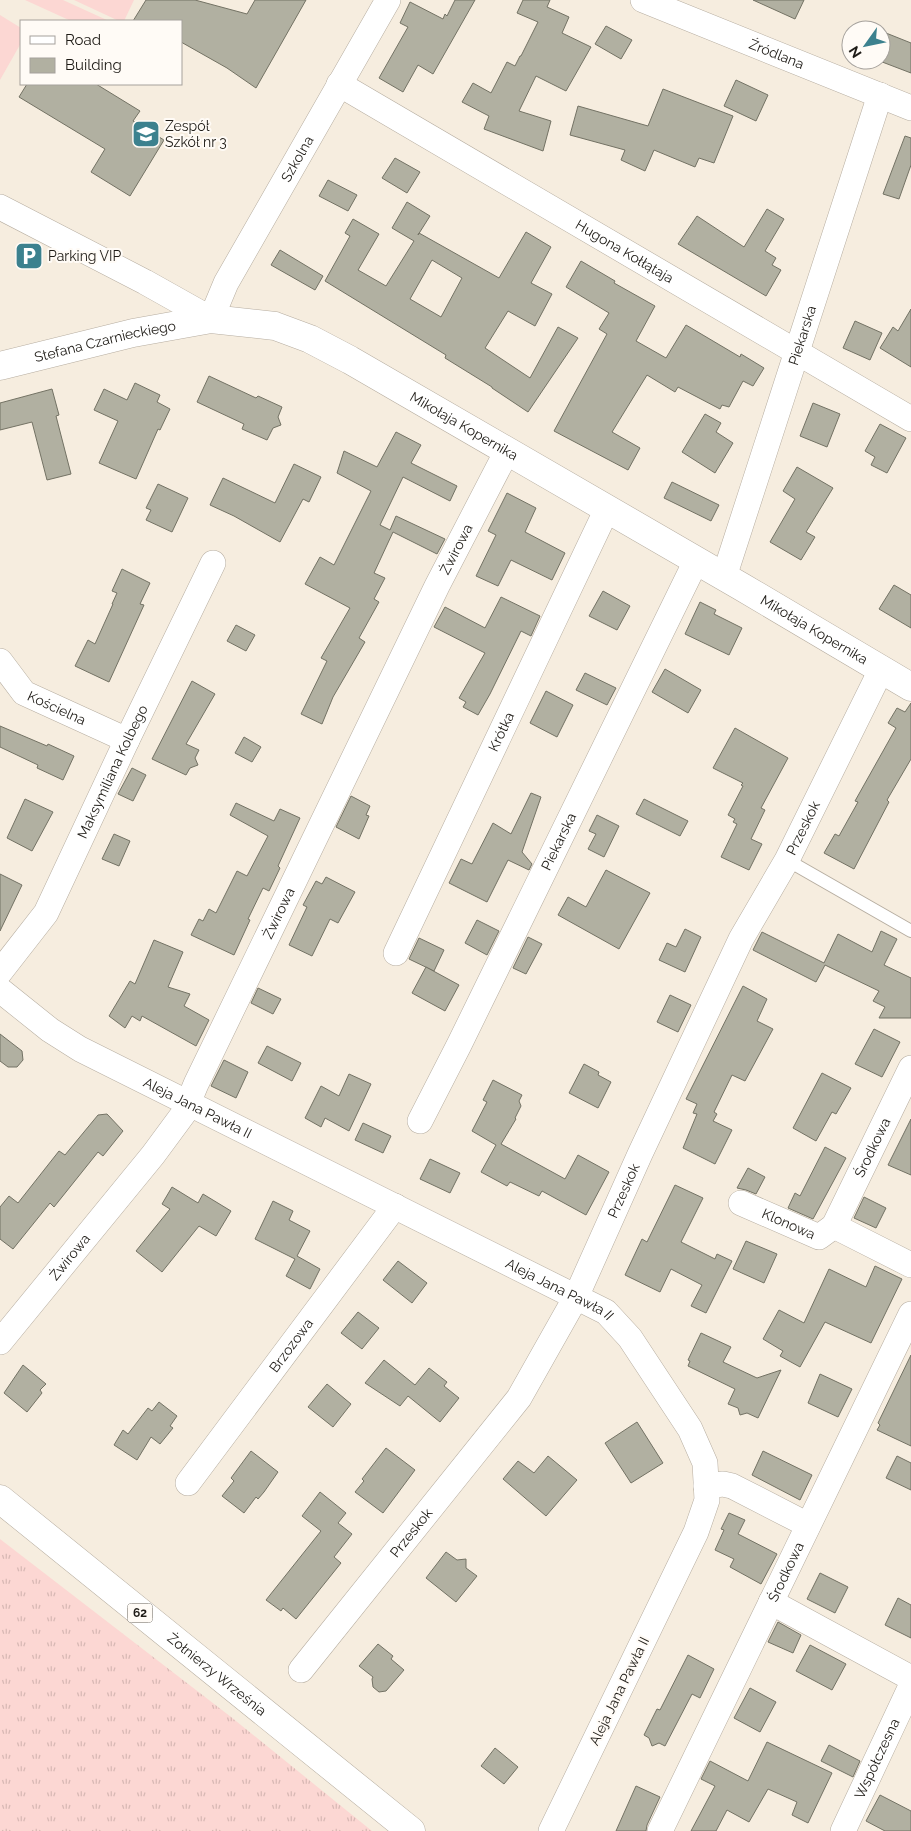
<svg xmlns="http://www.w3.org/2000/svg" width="911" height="1831" font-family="Raleway,sans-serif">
  <defs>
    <pattern id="grass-tufts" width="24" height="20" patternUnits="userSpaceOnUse" patternTransform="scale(1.25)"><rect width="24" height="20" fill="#fcd7d3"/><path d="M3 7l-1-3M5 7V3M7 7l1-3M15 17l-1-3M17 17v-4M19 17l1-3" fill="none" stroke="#d8b8b4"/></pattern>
  </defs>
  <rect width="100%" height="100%" fill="#f6eddf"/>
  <path fill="url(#grass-tufts)" d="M0,1539L231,1717L372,1831H0Z"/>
  <g fill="#fcd7d3">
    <path d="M25,0H63L109,21H71Z"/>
    <path d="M74,0H134L124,21H119Z"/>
    <path d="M0,15L21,28V43L0,80Z"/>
  </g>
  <g fill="#b1b0a1" stroke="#737264" fill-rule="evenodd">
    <path d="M146,0H195L247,14L255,0H306L256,88L227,68L181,42V21H133Z"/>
    <path d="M455,0H475L433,74L418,65L403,92L379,78L408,27L400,23L410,2L443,19L445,14L447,16Z"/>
    <path d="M523,0H550L547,7L569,17L562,33L591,47L566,91L536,76L519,111L551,121L543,151L484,129L489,116L462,102L473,83L491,93L507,62L515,66L520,56H521L538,22L517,13Z"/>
    <path d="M753,0H804L795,19Z"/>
    <path d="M859,23L878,30H857Z"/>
    <path d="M606,26L632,40L621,59L595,44Z"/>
    <path d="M881,31L911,43V73L877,60H881Z"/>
    <path d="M736,80L768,95L756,121L724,106Z"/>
    <path d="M27,84H96L140,111L133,121L164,140L130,196L91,172L105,149L19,97Z"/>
    <path d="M663,89L733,116L714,163L699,158L695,167L654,150L645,171L621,160L625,150L570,135L578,106L648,126Z"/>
    <path d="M905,136L911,138V165L899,199L883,194Z"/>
    <path d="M395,158L420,172L407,193L382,178Z"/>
    <path d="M328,180L357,195L348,211L319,196Z"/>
    <path d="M407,202L430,216L418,235L419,233L499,278L526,232L551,247L531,283L552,294L535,326L508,311L485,348L530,378L558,327L578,338L528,412L492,388V387L445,358L446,355L325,281L350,236L345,233L353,219L379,234L358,270L386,286L414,241L392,228ZM432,260L462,278L441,317L410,299Z"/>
    <path d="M767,209L784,219L765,251L776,258L772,265L781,270L766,296L678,244L697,216L744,247Z"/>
    <path d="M280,250L323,276L315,290L271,265Z"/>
    <path d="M581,261L615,281L614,283L655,306L636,341L666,358L686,325L740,357L741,354L764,368L753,386L743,381L729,407L722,405L720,409L678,387L675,392L647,375L612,432L640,448L628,470L554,431L607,334L599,329L609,313L566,287Z"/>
    <path d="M911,309V367L880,348L893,327L898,331Z"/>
    <path d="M855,321L882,333L870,360L843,348Z"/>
    <path d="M209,376L256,398L258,396L282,407L278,417L281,425L273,428L267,440L242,429L244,424L197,402Z"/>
    <path d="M135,383L160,395L157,402L170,409L160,430L158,429L136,479L99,463L118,421L94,410L104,389L127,400Z"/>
    <path d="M52,389L59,415L56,416L71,474L47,480L32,422L0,430V403Z"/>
    <path d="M813,403L840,414L827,447L800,436Z"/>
    <path d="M705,414L721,423L716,432L733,443L715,473L682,452Z"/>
    <path d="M880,424L906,438L887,473L871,465L875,457L865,451Z"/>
    <path d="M396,432L421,445L411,463L457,486L450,501L403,477L380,525L390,530L396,516L445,539L437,554L393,532L374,573L385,578L374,599L379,602L359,638L365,642L333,697L322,724L301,714L327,661L321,658L350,608L305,584L320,557L334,565L371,491L337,473L344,451L377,467Z"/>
    <path d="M294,464L321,477L309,502L303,499L280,542L234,516L210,505L223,478L275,503Z"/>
    <path d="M797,467L833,488L806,532L815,537L801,560L770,542L795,499L783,491Z"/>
    <path d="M672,482L719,505L711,521L664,498Z"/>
    <path d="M158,484L188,498L172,532L146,520L151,510L146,508Z"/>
    <path d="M507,493L536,508L525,532L565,553L552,580L511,560L498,586L476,576L496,535L488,531Z"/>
    <path d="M122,569L150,583L140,604L144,605L109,682L75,666L88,640L95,644L113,604H112L117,593L112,591Z"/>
    <path d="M894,585L911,595V628L879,609Z"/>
    <path d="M603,591L630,606L617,630L589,616Z"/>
    <path d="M501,597L540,616L531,636L521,631L490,694L478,715L463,707L466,702L459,698L485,653L434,627L445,607L485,628Z"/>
    <path d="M700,602L716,610L714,614L742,628L729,655L685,634Z"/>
    <path d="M236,625L255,635L246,651L227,641Z"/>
    <path d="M665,669L701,690L688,713L652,692Z"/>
    <path d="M585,673L616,688L607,705L576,690Z"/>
    <path d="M192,681L215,694L186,744L199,750L195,758L198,765L190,768L186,775L152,759Z"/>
    <path d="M546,691L573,705L557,737L530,723Z"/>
    <path d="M911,703V759L887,800L889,802L854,869L824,853L835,834L839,836L858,802L855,801L896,728L888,723L897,708L905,712Z"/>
    <path d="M0,726L47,746L48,744L74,756L63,780L37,768L38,765L0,747Z"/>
    <path d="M735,728L788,758L761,808L765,810L751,839L762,844L749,870L721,857L737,824L733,822L735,819L728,815L743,786L741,785L743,783L713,768Z"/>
    <path d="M244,737L261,747L252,762L235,753Z"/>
    <path d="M132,768L146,775L133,801L118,794Z"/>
    <path d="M531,793L541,797L522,852L532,864L529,870L508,860L487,902L449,883L461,859L472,864L493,823L511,834Z"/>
    <path d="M351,796L370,806L366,815L369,816L359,839L336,827Z"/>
    <path d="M25,799L53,812L32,851L7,838Z"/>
    <path d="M644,799L688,821L680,836L636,814Z"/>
    <path d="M236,803L274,821L280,809L300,818L278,866L280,868L269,891L263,888L248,919L250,920L234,955L191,935L199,919L203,921L209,909L216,913L237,871L247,876L268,836L230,815Z"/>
    <path d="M597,815L619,826L604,857L588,849L596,834L589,831Z"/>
    <path d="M114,834L130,841L119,866L102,859Z"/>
    <path d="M606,870L650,893L619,949L558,915L568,897L586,907Z"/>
    <path d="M0,874L22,885L0,931Z"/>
    <path d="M326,877L355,892L338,923L330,919L312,956L289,945L307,907L303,905L316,881L322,884Z"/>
    <path d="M477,920L499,931L487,955L465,943Z"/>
    <path d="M685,929L701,937L685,972L659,960L667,943L676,947Z"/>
    <path d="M881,931L897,939L884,965L911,978V1018H879L885,1007L873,1001L879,991L825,965L816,982L753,950L762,932L824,963L838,934L872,952Z"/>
    <path d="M528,937L542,944L526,974L513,968Z"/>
    <path d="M419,938L444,950L434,971L409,959Z"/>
    <path d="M154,940L183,952L168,987L190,994L184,1006L209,1020L196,1046L142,1016L140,1021L132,1016L125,1028L109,1016L130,981L135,984Z"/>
    <path d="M426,967L459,985L445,1011L412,993Z"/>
    <path d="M743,986L767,999L757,1021L773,1029L745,1081L732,1075L714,1112L717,1114L713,1121L732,1130L715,1164L683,1148L697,1114L693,1113L697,1104L686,1099Z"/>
    <path d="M258,988L281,999L273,1014L251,1003Z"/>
    <path d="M670,995L691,1005L678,1032L657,1022Z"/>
    <path d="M874,1029L900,1042L882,1077L855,1064Z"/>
    <path d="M0,1034L22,1051L23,1060L17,1067H8L0,1061Z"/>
    <path d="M267,1046L301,1063L292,1081L258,1063Z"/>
    <path d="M224,1060L248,1072L236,1098L211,1086Z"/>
    <path d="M584,1064L599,1072L598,1075L611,1082L598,1108L569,1093Z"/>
    <path d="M822,1073L851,1088L836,1114L832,1112L816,1141L793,1128Z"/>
    <path d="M349,1074L371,1084L349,1131L325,1118L321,1127L305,1118L321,1086L339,1096Z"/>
    <path d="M493,1080L522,1095L519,1101L521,1106L515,1118L516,1119L501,1144L565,1179L578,1155L609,1172L586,1215L542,1191L539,1196L510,1182L507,1186L481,1172L496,1145L472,1131L487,1102L483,1100Z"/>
    <path d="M107,1114L123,1131L103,1156L98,1152L54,1207L50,1203L13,1249L0,1239V1207L9,1196L18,1203L59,1151L65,1155L98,1115Z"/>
    <path d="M911,1119V1175L888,1165Z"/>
    <path d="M363,1123L391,1136L383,1153L355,1140Z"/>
    <path d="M825,1147L846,1158L813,1219L788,1208L795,1193L800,1196Z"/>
    <path d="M430,1159L460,1173L450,1193L420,1179Z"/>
    <path d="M748,1168L765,1177L756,1194L746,1190L737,1188Z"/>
    <path d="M675,1185L703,1198L681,1242L715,1259L717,1254L732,1261L706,1313L691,1306L702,1285L671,1269L660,1292L625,1275L642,1239L647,1242Z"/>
    <path d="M172,1187L198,1203L203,1194L231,1211L216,1236L199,1226L162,1272L136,1251L170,1209L162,1204Z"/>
    <path d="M864,1197L886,1208L876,1228L854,1218Z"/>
    <path d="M273,1201L293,1211L289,1220L310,1231L297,1256L320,1269L310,1289L286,1276L295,1259L255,1239Z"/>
    <path d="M746,1241L777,1254L764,1283L733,1269Z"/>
    <path d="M398,1261L427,1283L412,1303L383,1280Z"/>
    <path d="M875,1266L902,1279L871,1343L825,1322L800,1367L780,1356L783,1351L763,1339L779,1310L804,1323L829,1269L866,1287Z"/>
    <path d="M358,1312L379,1328L362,1349L341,1333Z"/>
    <path d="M701,1333L731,1347L723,1362L757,1378L781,1370L758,1418L747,1413L740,1415L738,1408L728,1404L735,1389L688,1366L690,1361L688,1360Z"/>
    <path d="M911,1355V1446L877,1430L880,1425L878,1423Z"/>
    <path d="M384,1360L415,1385L429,1368L447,1382L444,1386L459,1398L440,1422L408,1396L400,1406L365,1383Z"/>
    <path d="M23,1365L46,1384L40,1390L42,1393L27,1412L4,1393Z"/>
    <path d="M820,1374L852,1389L838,1417L808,1403Z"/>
    <path d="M327,1384L351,1404L333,1427L308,1407Z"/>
    <path d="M159,1402L177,1416L170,1426L173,1428L160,1444L151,1437L137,1460L114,1445L123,1430L128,1434L148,1408L152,1411Z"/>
    <path d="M637,1422L663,1463L631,1483L605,1443Z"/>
    <path d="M386,1448L415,1470L383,1513L355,1492L364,1481L362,1479Z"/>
    <path d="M251,1451L278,1472L264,1492L258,1499L256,1497L244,1513L222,1496L234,1481L231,1478Z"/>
    <path d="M763,1451L812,1475L800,1500L752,1475Z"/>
    <path d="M548,1456L577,1480L546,1516L503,1479L518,1461L534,1473Z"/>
    <path d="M897,1456L911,1463V1490L886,1478Z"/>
    <path d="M320,1492L346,1513L338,1523L352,1534L334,1557L341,1563L296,1619L283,1608L281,1611L266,1600L321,1531L302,1516Z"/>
    <path d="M729,1513L745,1520L738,1534L777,1554L761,1584L730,1567L734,1559L715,1550L724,1530L721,1529Z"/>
    <path d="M446,1552L457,1560L466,1559V1568L477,1576L456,1602L426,1578Z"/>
    <path d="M820,1573L848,1587L835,1613L807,1599Z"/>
    <path d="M898,1598L911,1605V1638L885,1625Z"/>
    <path d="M778,1622L801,1635L793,1653L768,1642Z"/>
    <path d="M378,1644L393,1656L391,1659L404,1670L386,1691L379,1692L373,1687L372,1679L373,1677L359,1666Z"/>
    <path d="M810,1645L846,1664L832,1690L796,1671Z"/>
    <path d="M688,1655L714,1669L700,1698L692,1694L665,1746L659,1743L652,1746L649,1738L644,1735L657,1709L660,1710Z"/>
    <path d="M750,1688L776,1702L760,1732L734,1718Z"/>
    <path d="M767,1742L832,1773L808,1823L792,1815L797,1802L768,1789L749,1822L727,1810L716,1831H691L715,1786L701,1779L710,1761L748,1781Z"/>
    <path d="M829,1745L860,1761L853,1777L821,1761Z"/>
    <path d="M495,1748L518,1767L504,1784L481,1766Z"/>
    <path d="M636,1786L660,1797L647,1825L646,1831H616Z"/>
    <path d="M880,1795L911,1811V1831H885L866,1821Z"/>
  </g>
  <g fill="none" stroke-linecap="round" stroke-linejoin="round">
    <defs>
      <path id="lane" d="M787,860L911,931"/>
      <g id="street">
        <path id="s1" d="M643,0L911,108"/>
        <path id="s2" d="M339,84L911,419"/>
        <path id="s3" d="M0,207L145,282L211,319L226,283L388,0"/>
        <path id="s4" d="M724,577L880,95"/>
        <path id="s5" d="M0,661L24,693L127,740"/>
        <path id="s6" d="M396,953L607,509"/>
        <path id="s7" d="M0,972L46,913L127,740L213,563"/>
        <path id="s8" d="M0,990L50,1030L80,1049L606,1312L630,1338L690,1429L705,1463L707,1500L696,1532L551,1831"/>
        <path id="s9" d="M420,1121L459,1045L696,561"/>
        <path id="s10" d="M741,1203L819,1237L834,1226L911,1068"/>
        <path d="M834,1226L911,1265"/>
        <path id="s11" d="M0,1342L153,1155L184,1113L196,1084L437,586L507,451"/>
        <path id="s12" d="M188,1483L395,1206"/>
        <path d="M706,1486L723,1484L732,1486L808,1525"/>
        <path d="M771,1602L911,1678"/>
        <path id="s13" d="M301,1670L519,1398L576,1297L640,1154L741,939L787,860L881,670"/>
        <path id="s14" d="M660,1831L911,1314"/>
        <path id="s15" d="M843,1831L911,1686"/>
      </g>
      <g id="secondary">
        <path id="s16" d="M0,366L133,333L211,319L275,326L310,339L350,360L742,587L911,687"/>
      </g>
      <g id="primary">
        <path id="s17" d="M0,1499L411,1831"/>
      </g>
    </defs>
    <use href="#lane" stroke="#b6ada0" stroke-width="14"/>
    <use href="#street" stroke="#b6ada0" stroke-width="26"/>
    <use href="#secondary" stroke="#b6ada0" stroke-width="29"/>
    <use href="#primary" stroke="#b6ada0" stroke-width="29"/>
    <use href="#lane" stroke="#fff" stroke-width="12"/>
    <use href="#street" stroke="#fff" stroke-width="25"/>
    <use href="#secondary" stroke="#fff" stroke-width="28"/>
    <use href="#primary" stroke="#fff" stroke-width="28"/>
  </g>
  <defs>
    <symbol id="school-square" viewBox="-11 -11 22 22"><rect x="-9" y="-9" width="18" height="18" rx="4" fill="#3c818e" stroke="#fffbf6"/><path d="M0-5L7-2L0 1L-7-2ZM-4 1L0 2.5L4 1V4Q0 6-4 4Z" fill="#fff"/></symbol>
    <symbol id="parking-square" viewBox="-11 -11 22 22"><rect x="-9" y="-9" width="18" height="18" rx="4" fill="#3c818e" stroke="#fffbf6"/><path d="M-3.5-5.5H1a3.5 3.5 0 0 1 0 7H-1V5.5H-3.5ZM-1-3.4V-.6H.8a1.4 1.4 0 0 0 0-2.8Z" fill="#fff"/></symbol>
  </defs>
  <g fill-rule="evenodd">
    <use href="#school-square" x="130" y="118" width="32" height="32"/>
    <use href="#parking-square" x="13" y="240" width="32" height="32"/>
  </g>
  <g text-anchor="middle" stroke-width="4" stroke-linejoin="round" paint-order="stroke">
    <rect fill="#fffbf6" stroke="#625e59" stroke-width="1" x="127.5" y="1603.5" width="25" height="19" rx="4"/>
    <g font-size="12" font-weight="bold" fill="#1e1b16">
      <text x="140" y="1617">62</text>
    </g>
    <g font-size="14" fill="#1e1b16" stroke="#fffbf6">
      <text dy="5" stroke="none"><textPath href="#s1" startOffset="144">Źródlana</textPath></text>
      <text dy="5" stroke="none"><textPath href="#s3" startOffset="421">Szkolna</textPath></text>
      <text dy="5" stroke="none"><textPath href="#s2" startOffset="331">Hugona Kołłątaja</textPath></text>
      <text dy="5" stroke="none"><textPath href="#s4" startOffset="254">Piekarska</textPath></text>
      <text dy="5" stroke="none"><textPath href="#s16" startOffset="108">Stefana Czarnieckiego</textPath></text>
      <text dy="5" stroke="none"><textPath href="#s16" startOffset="495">Mikołaja Kopernika</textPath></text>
      <text dy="5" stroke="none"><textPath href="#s11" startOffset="920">Żwirowa</textPath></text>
      <text dy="5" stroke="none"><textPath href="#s16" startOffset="900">Mikołaja Kopernika</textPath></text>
      <text dy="5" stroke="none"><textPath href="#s5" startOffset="76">Kościelna</textPath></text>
      <text dy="5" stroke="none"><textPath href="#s6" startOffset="245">Krótka</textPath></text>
      <text dy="5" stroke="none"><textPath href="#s7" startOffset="231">Maksymiliana Kolbego</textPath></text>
      <text dy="5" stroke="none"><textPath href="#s13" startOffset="986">Przeskok</textPath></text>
      <text dy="5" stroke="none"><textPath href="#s9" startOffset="312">Piekarska</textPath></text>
      <text dy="5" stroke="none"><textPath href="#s11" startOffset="515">Żwirowa</textPath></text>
      <text dy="5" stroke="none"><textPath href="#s8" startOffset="231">Aleja Jana Pawła II</textPath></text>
      <text dy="5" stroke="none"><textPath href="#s10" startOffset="191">Środkowa</textPath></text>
      <text dy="5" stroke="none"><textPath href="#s13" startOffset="581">Przeskok</textPath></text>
      <text dy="5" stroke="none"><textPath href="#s10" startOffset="52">Klonowa</textPath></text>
      <text dy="5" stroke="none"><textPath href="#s11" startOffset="110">Żwirowa</textPath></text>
      <text dy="5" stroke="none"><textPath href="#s8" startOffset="636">Aleja Jana Pawła II</textPath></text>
      <text dy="5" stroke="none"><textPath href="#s12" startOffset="172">Brzozowa</textPath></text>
      <text dy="5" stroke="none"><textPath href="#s13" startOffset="176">Przeskok</textPath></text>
      <text dy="5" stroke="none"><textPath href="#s14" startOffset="288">Środkowa</textPath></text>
      <text dy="5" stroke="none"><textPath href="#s17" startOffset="279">Żołnierzy Września</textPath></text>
      <text transform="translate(619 1691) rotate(-64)" y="5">Aleja Jana Pawła II</text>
      <text dy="5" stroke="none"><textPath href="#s15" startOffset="80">Współczesna</textPath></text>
    </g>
    <g font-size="14" fill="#1e1b16" stroke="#fffbf6" text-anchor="start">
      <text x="165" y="131">Zespół<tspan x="165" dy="16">Szkół nr 3</tspan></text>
      <text x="48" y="261">Parking VIP</text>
    </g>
  </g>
  <rect x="20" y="20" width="162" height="65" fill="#fffbf6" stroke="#a5a19c"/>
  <rect x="30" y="36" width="25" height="8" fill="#ffffff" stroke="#a5a19c"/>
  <text x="65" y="45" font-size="15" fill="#1e1b16">Road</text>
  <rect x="30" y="58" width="25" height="15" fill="#b1b0a1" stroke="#a5a19c"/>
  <text x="65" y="70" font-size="15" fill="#1e1b16">Building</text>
  <g transform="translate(866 45) rotate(237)"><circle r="24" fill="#fffbf6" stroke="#a5a19c"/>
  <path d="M0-4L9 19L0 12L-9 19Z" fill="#3c818e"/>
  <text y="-8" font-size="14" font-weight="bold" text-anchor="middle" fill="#1e1b16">N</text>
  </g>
</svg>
